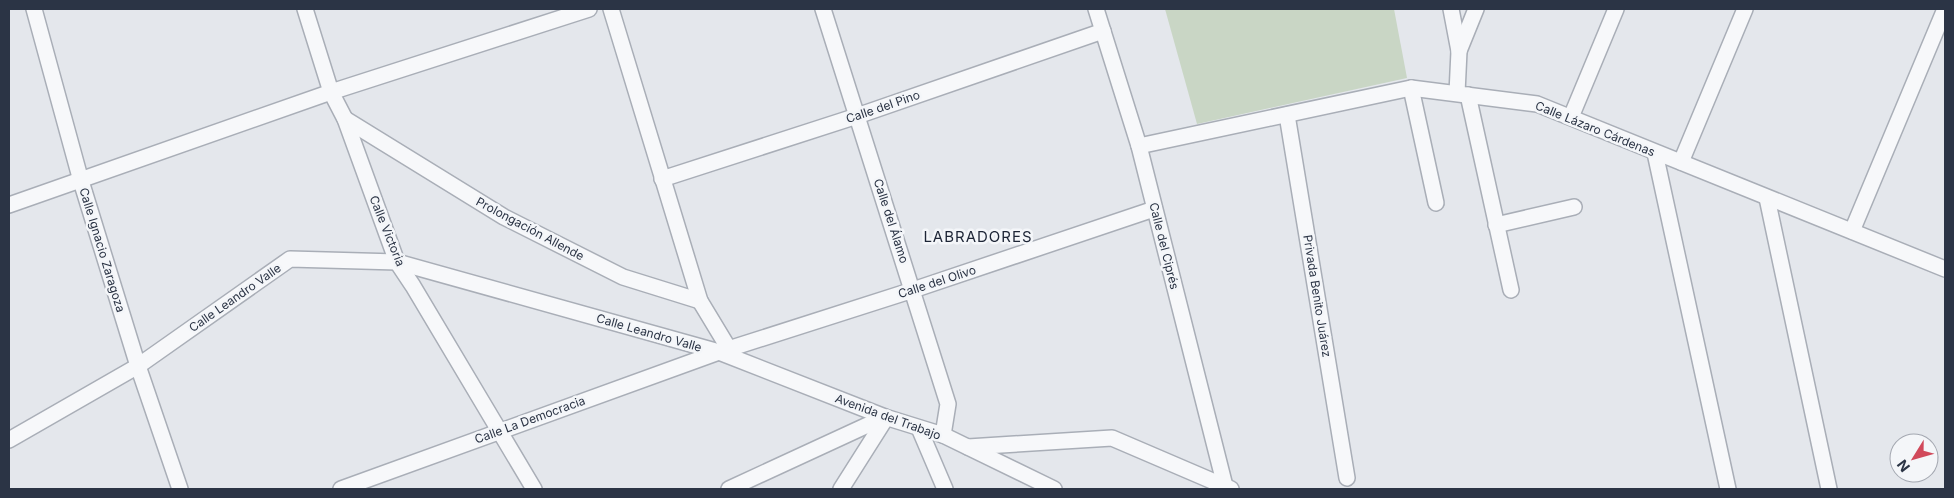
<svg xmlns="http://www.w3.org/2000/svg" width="1954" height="498" font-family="Inter,sans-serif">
  <rect width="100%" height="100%" fill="#e4e7ec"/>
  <path fill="#c9d6c5" d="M1165,9H1394L1407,78L1197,124Z"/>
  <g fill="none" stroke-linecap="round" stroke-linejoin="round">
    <defs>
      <g id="minor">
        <path d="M34,9L81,181L138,366L180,489"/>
        <path d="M305,9L331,92L345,119L397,262L413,286L534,489"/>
        <path d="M611,9L700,301L729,349"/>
        <path d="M823,9L948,404L943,435"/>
        <path d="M1096,9L1139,146L1225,486L1224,489"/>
        <path d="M1451,9L1459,51L1457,93"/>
        <path d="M1459,51L1476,9"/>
        <path d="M1411,88L1436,203"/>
        <path d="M1468,95L1511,290"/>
        <path d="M1287,115L1347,478"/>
        <path d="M1571,117L1616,9"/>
        <path d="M345,119L504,217L623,277L700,301"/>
        <path d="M1139,146L1411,88L1537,104L1945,269"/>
        <path d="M1655,153L1728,489"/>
        <path d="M1681,162L1745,9"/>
        <path d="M662,179L857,116L1103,31"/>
        <path d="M1767,198L1829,489"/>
        <path d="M9,205L331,92L589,9"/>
        <path d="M1496,225L1574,207"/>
        <path d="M1852,231L1945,9"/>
        <path d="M919,428L945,489"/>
        <path d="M9,440L138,366L290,259L397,262L719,352L885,417L943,435L1054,489"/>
        <path d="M968,447L1112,438L1231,489"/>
        <path d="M341,489L719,352L913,290L1154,209"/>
        <path d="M729,489L885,417"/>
        <path d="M841,489L886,418"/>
      </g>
    </defs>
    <use href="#minor" stroke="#a9aeb7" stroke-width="18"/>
    <use href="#minor" stroke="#f7f8fa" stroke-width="15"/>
  </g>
  <g text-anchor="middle" stroke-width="5" stroke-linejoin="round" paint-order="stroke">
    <g font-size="12" fill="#2b3445" stroke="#f4f6f9">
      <text transform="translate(883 107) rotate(-19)" y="4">Calle del Pino</text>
      <text transform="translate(1595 129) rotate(22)" y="4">Calle Lázaro Cárdenas</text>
      <text transform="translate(891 221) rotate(72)" y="4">Calle del Álamo</text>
      <text transform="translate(530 229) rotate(28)" y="4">Prolongación Allende</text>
      <text transform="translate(387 231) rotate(68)" y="4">Calle Victoria</text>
      <text transform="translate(1164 246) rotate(76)" y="4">Calle del Ciprés</text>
      <text transform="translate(102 250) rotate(73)" y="4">Calle Ignacio Zaragoza</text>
      <text transform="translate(937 282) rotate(-18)" y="4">Calle del Olivo</text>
      <text transform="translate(1317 296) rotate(81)" y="4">Privada Benito Juárez</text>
      <text transform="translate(235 298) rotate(-35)" y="4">Calle Leandro Valle</text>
      <text transform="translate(649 333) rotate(16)" y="4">Calle Leandro Valle</text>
      <text transform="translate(888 417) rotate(20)" y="4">Avenida del Trabajo</text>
      <text transform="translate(530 420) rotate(-20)" y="4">Calle La Democracia</text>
    </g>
    <g font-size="15" letter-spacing="1" fill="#1d2536" stroke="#f4f6f9">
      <text x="978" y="242">LABRADORES</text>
    </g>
  </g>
  <rect width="1954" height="498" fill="none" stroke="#2b3445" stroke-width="20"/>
  <g transform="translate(1914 458) rotate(233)"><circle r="24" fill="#f4f6f9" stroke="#a4a8b1"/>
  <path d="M0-4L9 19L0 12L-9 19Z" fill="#d1495b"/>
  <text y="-8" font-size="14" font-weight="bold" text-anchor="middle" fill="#2b3445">N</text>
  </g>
</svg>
